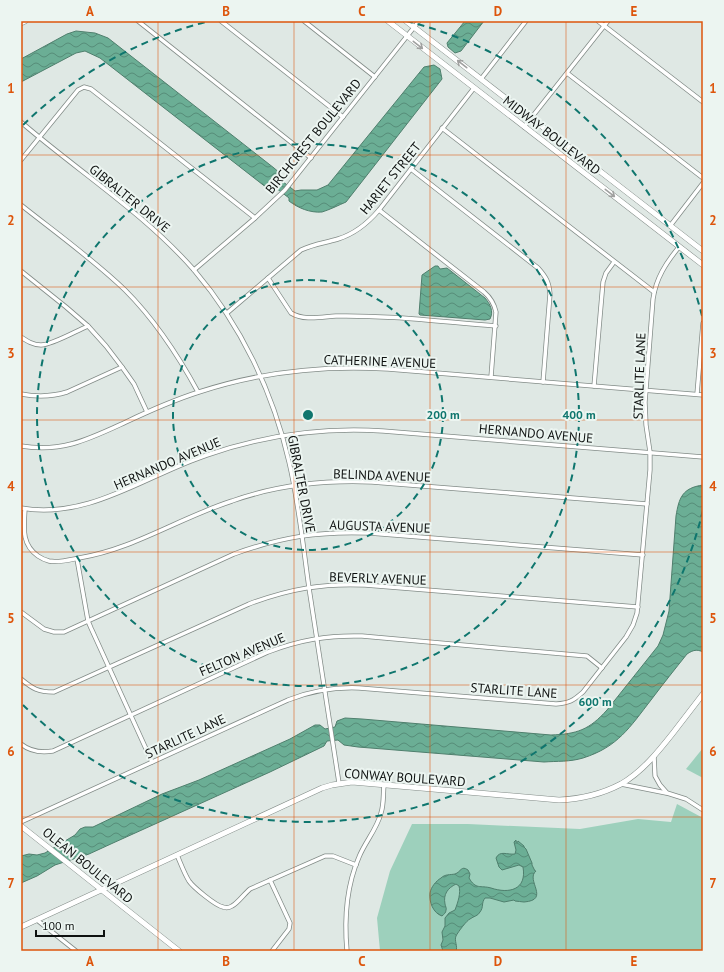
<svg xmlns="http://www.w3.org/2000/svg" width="724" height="972" font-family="'PT Sans',sans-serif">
  <defs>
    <pattern id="water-waves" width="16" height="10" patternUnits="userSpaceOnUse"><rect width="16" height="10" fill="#6bae95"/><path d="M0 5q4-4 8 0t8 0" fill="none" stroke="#568c78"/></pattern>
  </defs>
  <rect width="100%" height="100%" fill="#dfe8e4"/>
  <g fill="#9dd0bc">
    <path d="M703,748V778L686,769Z"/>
    <path d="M677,804L703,818V951H380L377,918L390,871L412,824H468L580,829L638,819L671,822Z"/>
  </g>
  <g fill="url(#water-waves)" stroke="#4f7f6d">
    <path d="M465,21H484L461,51L455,53L448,47L447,43Z"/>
    <path d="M76,31L95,33L108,38L274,168L281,174L282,181L295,191L301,190H317L328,185L424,67L434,65L440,69L442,79L346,202C339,205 329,210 322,212C310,213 298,208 289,201V198L276,188L272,190L267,188L100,58L85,51L76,53L21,82V59L67,34Z"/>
    <path d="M435,266H438L440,269L447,268L485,298C490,304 494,311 490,319L485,320L420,315L419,314L422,275Z"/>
    <path d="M703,485V652C697,649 693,650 687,654C675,669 663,684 651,700C630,727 618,747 583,758C570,762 557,761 544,762L358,747L344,745L338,740L327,741L324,746L270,772L113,843L89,854L55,865L37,876L21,883V856L29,854L37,855L45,853L75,835L80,829L85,827H93L162,794L199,780L290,739L315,725H320L325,729L335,727L337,721L345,718L362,719L551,735C577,734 589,730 607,710L658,646L663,635L669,611L676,516C679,498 682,488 703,485Z"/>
    <path d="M516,840V842H518V841L524,846V847L526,849L532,863V865L535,871H536C525,880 551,900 524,902C521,902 518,901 515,901L514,900L504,902L490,898H485C481,903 484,907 480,912C478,916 474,916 470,919C467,920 458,932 456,936C454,941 458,946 456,951H443L441,945L443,940L442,932L445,926V918L449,913L455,910C458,902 461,893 459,886L456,884C448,888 443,894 445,904C445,905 447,909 446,910C446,913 444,914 442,916C433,913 429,902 430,893C431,887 436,881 441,878C445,874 450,875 455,874C461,872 461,865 468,870L470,874L469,878C476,890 480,885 491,888C509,894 527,890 523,867L519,865L502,870L499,867L496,858C500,850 507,855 515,854L516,850L514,842Z"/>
  </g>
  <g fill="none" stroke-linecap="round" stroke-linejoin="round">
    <defs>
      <g id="street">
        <path d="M138,21L311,158"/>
        <path d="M221,21L343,117"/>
        <path d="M304,21L375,77"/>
        <path d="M598,21L703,102"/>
        <path d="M567,73L703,178"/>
        <path d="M481,79L526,21"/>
        <path d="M21,122C79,172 144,213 194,270C241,325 273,392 289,462C299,504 303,546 309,588C319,653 329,718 339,783"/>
        <path d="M524,127L608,21"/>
        <path d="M442,128L654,292"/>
        <path d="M21,160L78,90L84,87L91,89L255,218"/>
        <path d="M411,169L538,268C546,277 549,282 550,294L543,382"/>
        <path d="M21,205C55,232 94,260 125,290C155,320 178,355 198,392"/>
        <path d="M379,210L484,292C491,298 494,303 496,312L491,377"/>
        <path d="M670,226L703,183"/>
        <path d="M194,270L255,218L285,190L419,21"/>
        <path d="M21,271L66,307L88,326L106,346L122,367L134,384L147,412"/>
        <path d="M268,278L291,313C304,321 321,317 336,316C389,315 443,322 496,326"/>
        <path d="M227,313L301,250C314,244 325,243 338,239C354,234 368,223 379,210L474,88"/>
        <path d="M21,337C27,341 33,345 41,345C52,345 76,331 88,326"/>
        <path d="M594,386L603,282L606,273L614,262"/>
        <path d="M21,394C37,397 51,397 67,392L122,367"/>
        <path d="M697,394L703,323"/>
        <path d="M21,446C62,453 89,439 126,422C149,411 174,400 199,392C260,372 323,365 388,369L703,395"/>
        <path d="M21,508C89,520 146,475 207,455C265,435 322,427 383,431L703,457"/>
        <path d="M25,509C24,527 21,544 38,556C41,558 45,560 49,561C58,563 69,560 79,558C134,549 179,518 232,501C277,485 324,480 372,482L647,504"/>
        <path d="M77,559L88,621L91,628L152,762"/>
        <path d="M21,612L44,629L54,632H64L234,554C281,537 319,531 369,533L643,555"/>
        <path d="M21,679C33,689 38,692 54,692L249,604C289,589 323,583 365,585L638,607"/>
        <path d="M21,744C31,752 41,753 53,751L268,652C300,640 328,635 362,636L587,656L602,668"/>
        <path d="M654,756L655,776L660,785L667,793L686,799L703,810"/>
        <path d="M621,784L666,793"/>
        <path d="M21,822L288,700C311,691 334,687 359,688L556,704C569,703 573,701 583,692L626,637L633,625L637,613L650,470V452L646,425L645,402L653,299C656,278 666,263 679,247"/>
        <path d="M177,855C181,864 184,873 189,881C193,887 216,906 223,907C226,908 229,908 232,906C238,903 244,894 250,889L325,856H333L356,865"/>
        <path d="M270,880L290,923L289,929L272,951"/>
        <path d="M37,920L76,951"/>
        <path d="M347,951C344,918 346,887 359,857C365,842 377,829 381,813C384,804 383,794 384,785"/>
      </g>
      <g id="secondary">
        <path d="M388,21L703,265"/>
        <path d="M406,21L703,251"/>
        <path d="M21,23L25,21"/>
        <path d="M21,826L179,951"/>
        <path d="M21,927L322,788L332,785L352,782L559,800C581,799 602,794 621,784C642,772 658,752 673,733C683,720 693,707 703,694"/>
      </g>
    </defs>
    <use href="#street" stroke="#828b87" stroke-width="5"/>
    <use href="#secondary" stroke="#828b87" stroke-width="6"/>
    <use href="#street" stroke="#fff" stroke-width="3.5"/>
    <use href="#secondary" stroke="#fff" stroke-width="5"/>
  </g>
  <defs><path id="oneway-shaft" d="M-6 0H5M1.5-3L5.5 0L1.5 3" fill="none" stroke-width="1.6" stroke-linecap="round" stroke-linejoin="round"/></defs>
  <g stroke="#9fa09f">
    <use href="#oneway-shaft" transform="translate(418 45) rotate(38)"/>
    <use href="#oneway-shaft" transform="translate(462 64) rotate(-142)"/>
    <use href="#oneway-shaft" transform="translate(610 193) rotate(38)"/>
  </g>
  <path fill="none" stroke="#dd550c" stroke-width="1" stroke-opacity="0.55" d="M158,21V951M294,21V951M430,21V951M566,21V951M21,155H703M21,287H703M21,420H703M21,552H703M21,685H703M21,817H703"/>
  <g fill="none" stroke="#0f766e" stroke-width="2" stroke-dasharray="7 5">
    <circle cx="308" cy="415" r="135"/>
    <circle cx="308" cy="415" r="271"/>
    <path d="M703 510A406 406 0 0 1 23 705M23 125A406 406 0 0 1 210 21M406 21A406 406 0 0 1 703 320"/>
  </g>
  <g text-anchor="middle" stroke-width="4" stroke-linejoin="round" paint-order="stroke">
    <g font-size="13" fill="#0e1110" stroke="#ecf5f1">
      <text transform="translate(552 135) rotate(38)" y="5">MIDWAY BOULEVARD</text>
      <text transform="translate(313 136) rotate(-51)" y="5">BIRCHCREST BOULEVARD</text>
      <text transform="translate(390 178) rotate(-51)" y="5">HARIET STREET</text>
      <text transform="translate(130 198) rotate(39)" y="5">GIBRALTER DRIVE</text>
      <text transform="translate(380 361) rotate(2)" y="5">CATHERINE AVENUE</text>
      <text transform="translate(639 376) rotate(-88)" y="5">STARLITE LANE</text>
      <text transform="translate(536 433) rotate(5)" y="5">HERNANDO AVENUE</text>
      <text transform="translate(167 463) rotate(-23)" y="5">HERNANDO AVENUE</text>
      <text transform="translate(382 475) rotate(2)" y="5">BELINDA AVENUE</text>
      <text transform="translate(302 484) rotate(79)" y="5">GIBRALTER DRIVE</text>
      <text transform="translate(380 526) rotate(2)" y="5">AUGUSTA AVENUE</text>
      <text transform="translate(378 578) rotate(2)" y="5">BEVERLY AVENUE</text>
      <text transform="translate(242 654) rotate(-23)" y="5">FELTON AVENUE</text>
      <text transform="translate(514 690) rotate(4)" y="5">STARLITE LANE</text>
      <text transform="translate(185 736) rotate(-25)" y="5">STARLITE LANE</text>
      <text transform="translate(405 777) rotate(4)" y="5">CONWAY BOULEVARD</text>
      <text transform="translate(88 865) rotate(39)" y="5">OLEAN BOULEVARD</text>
    </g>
  </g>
  <circle cx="308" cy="415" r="6" fill="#0f766e" stroke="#ecf5f1" stroke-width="2"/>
  <g font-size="12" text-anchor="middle" font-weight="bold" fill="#0f766e" stroke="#ecf5f1" stroke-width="4" stroke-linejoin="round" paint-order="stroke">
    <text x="443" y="419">200 m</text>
    <text x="579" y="419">400 m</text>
    <text x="595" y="706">600 m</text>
  </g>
  <rect width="724" height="972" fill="none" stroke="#ecf5f1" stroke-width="44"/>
  <path d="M36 930v6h68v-6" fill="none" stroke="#0e1110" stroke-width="2"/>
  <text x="42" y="930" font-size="12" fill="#0e1110" stroke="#ecf5f1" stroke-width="3" paint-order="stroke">100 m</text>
  <rect x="22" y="22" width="680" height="928" fill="none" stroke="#dd550c" stroke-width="1.5"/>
  <g font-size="13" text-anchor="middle" font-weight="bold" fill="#dd550c">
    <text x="90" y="16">A</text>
    <text x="226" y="16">B</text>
    <text x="362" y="16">C</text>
    <text x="498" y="16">D</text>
    <text x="634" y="16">E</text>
    <text x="11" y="93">1</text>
    <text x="713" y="93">1</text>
    <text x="11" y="225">2</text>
    <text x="713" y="225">2</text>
    <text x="11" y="358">3</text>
    <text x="713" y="358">3</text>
    <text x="11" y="491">4</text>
    <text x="713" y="491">4</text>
    <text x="11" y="623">5</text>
    <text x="713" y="623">5</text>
    <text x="11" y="756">6</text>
    <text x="713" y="756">6</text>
    <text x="11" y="888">7</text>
    <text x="713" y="888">7</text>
    <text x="90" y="966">A</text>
    <text x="226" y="966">B</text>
    <text x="362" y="966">C</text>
    <text x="498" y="966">D</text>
    <text x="634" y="966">E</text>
  </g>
</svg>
